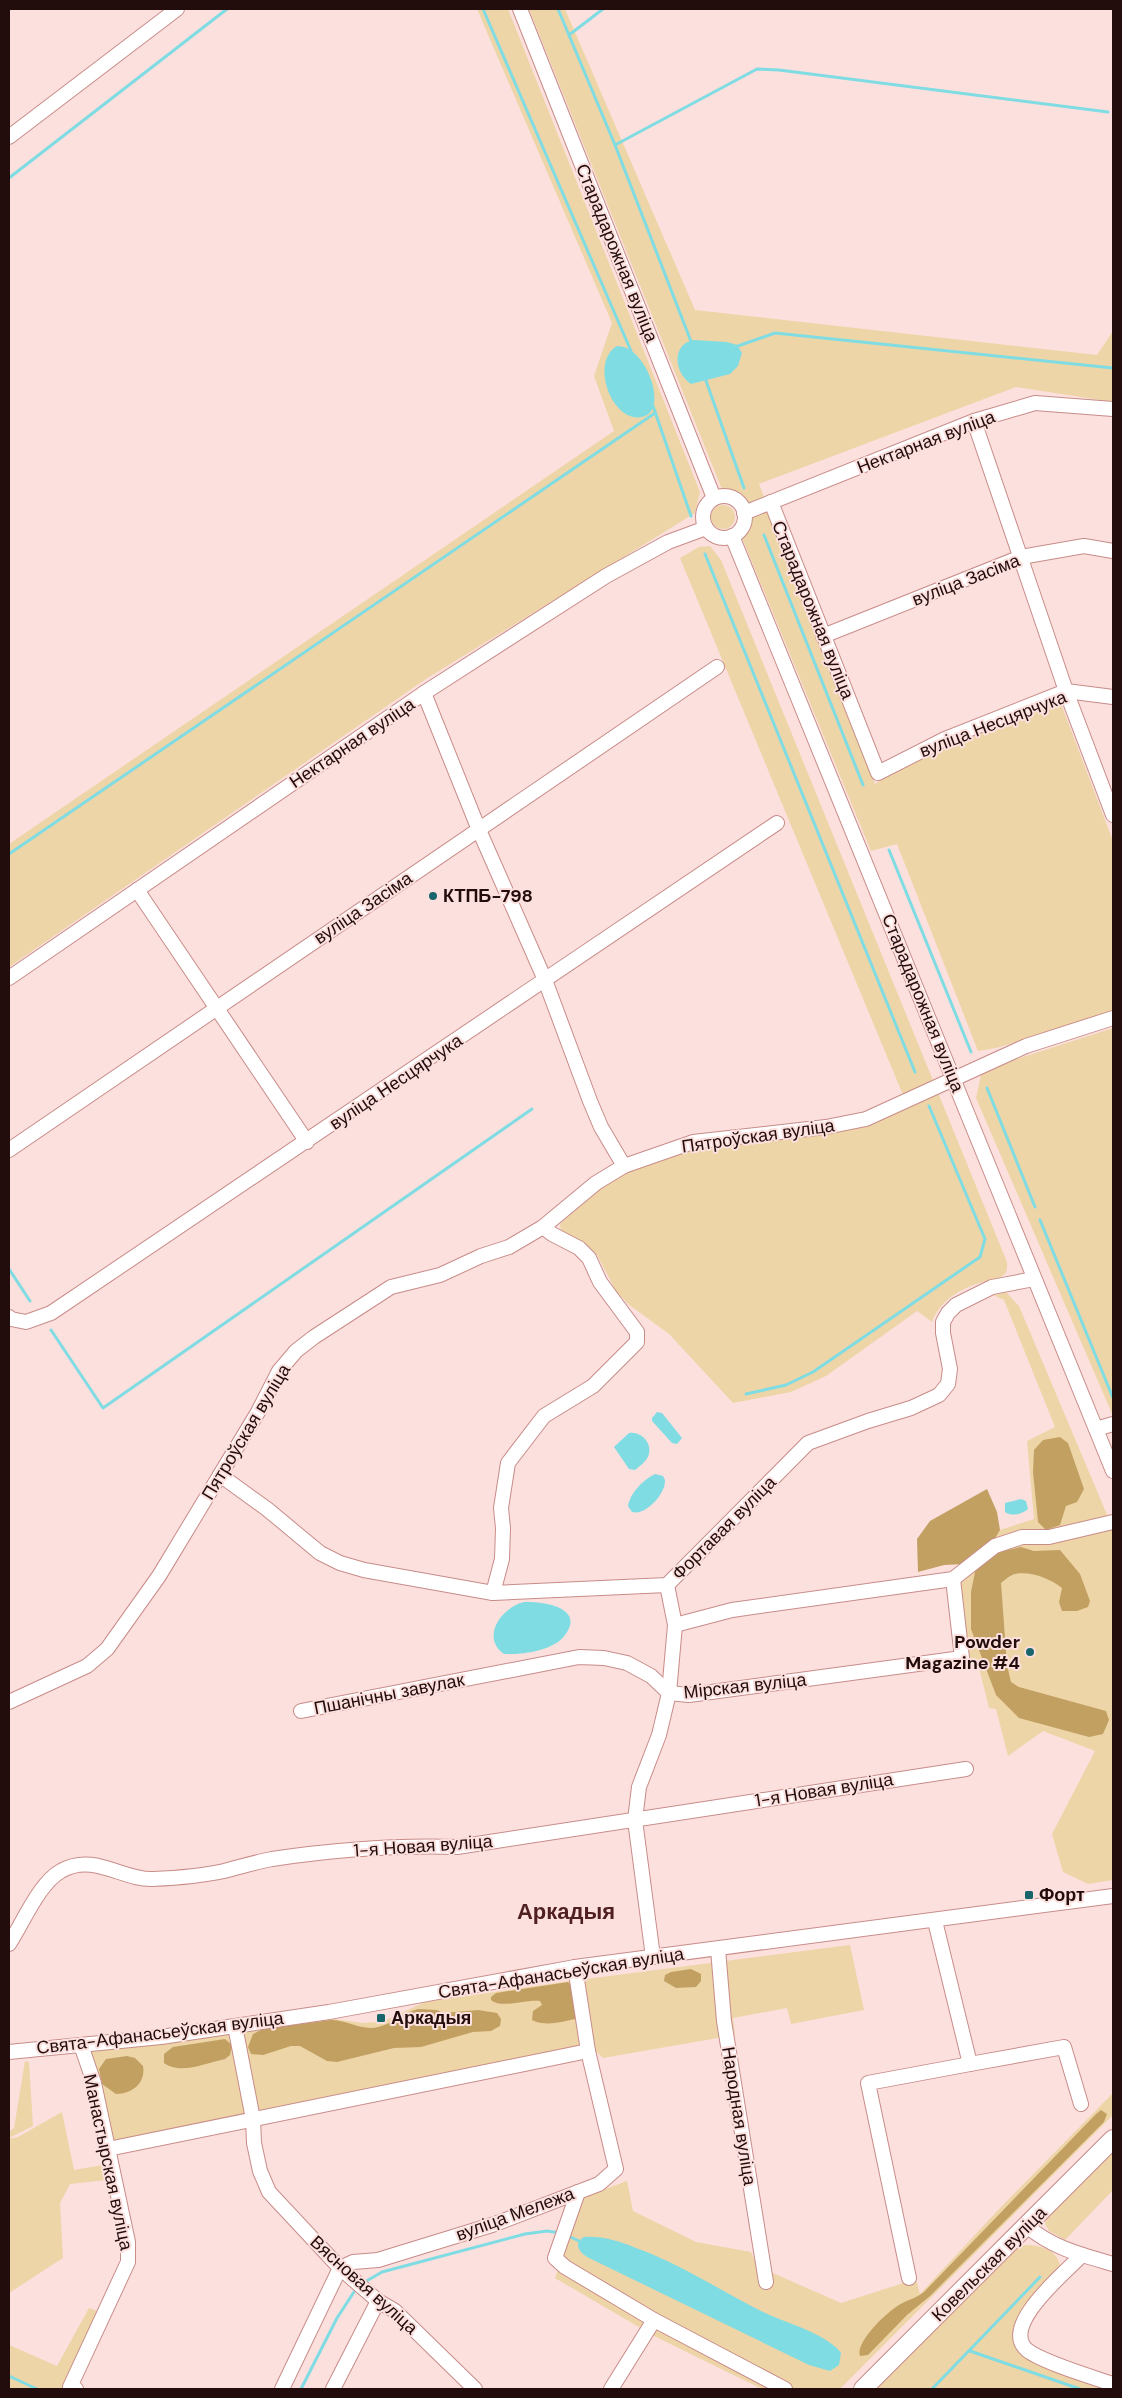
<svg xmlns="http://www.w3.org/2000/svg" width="1122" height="2398" font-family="'DM Sans',sans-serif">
  <rect width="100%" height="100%" fill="#fbe0de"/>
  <g fill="#eed5a7">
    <path d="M477,9H508L700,492L695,513L426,679L9,967V844L614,431L594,376L612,323Z"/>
    <path d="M529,9H565L695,310L1097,355L1113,331V402L1016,387L759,484L875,784L902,766L1060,701L1113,841V1013L996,1048L978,1051L897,844L871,851L742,538L749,521L742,499L721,487Z"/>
    <circle cx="723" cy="517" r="12"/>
    <path d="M710,546L721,560L1007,1262C1007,1268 1008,1273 1002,1276C997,1280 989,1280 983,1282C961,1288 940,1300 932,1322L917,1311L826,1376L791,1392L733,1403L669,1334L628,1304L616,1291L597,1255L582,1241L561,1231L560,1224L604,1184L645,1161L689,1147L908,1107L680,558L699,547Z"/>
    <path d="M1113,1028V1416L976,1098L981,1075L1014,1060Z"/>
    <path d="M1006,1292L1019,1306L1113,1529V1880L1088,1884L1063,1872L1052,1834L1095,1751L1043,1731L1008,1756L996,1709L989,1708L978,1664L969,1665L959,1582L994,1540L1000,1530L1034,1519L1027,1441L1055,1427L1004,1300L993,1295Z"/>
    <path d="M850,1945L864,2010L791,2024L787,2008L733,2018L735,2035L603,2058L590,2046L116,2141L112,2138L91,2051L333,2019L364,2023L384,2021L425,2002L563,1982Z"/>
    <path d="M25,2061L29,2062L33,2126L9,2138V2132L14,2128Z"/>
    <path d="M1113,2093V2115L840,2389H762L656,2337L555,2278L583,2197L627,2181L633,2211L696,2242L751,2252L757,2266L841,2303L916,2279L920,2294L999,2209Z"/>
    <path d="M62,2112L74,2170L103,2165L107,2180L70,2184L60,2203L63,2258L9,2293V2139L18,2137Z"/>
    <path d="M1113,2150V2190L1065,2240L1049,2231L1045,2224L1047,2217Z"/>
    <path d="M1024,2245C1039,2244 1062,2251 1060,2270L1022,2312L1014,2329L1015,2344L1025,2356L1110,2389H875L1010,2254Z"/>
    <path d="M89,2308L97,2311L62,2389L9,2388V2345L57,2366Z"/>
  </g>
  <g fill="#c1a062">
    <path d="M1060,1437L1068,1443L1084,1489L1077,1502L1066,1506L1060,1525L1046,1530L1038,1522L1033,1472L1034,1450L1043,1440Z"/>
    <path d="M987,1489L997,1512L1000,1530L994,1540L964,1564L944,1565L918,1572L917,1539L930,1521Z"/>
    <path d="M1021,1547L1034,1551L1060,1550L1080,1574L1090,1601L1088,1607L1077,1611H1062L1059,1602L1062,1588C1050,1579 1032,1571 1015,1574C1010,1575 1005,1580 1001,1583L1007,1665L1011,1682L1019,1687L1106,1711L1109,1720L1103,1734L1089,1737L1019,1718L996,1695L971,1629V1592L976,1567L994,1553Z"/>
    <path d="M691,1969L701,1974V1981L696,1987L676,1988L664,1981L665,1975L671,1972Z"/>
    <path d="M568,1982L573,1987L578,2014L575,2019C560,2022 546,2027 532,2020L533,2011L542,2005L540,2001C527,1999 500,2009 491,2000V1997L496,1993Z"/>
    <path d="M418,2009L437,2010L443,2013L478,2010L497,2013L501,2019L500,2026L491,2031L473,2032L421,2047L394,2048L337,2062L327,2061L300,2046H291L263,2055L251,2054L248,2047L253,2034L263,2029L331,2020C347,2020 363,2031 378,2027C392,2024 403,2013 418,2009Z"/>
    <path d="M225,2039L232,2045L230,2055L225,2059C207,2063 180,2075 164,2063V2054L173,2047Z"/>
    <path d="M127,2056L135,2058L143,2066C146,2083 132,2094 116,2094L102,2084L99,2069L106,2059Z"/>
    <path d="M1101,2110L1107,2114L1104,2122L930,2296L907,2315L868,2355L860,2356C855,2343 885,2314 896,2307C905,2300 916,2299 924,2292L1096,2114Z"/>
  </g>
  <g fill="#80dce3">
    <path d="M694,340L727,342L737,345L742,353L738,366L730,374L691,384C674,373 671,344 694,340Z"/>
    <path d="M617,346C645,345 668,407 645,416C614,428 588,363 617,346Z"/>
    <path d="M657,1412L662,1413L682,1438L677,1444L672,1443L652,1421V1418Z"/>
    <path d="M629,1433C641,1431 652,1443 649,1454C647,1461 640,1466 635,1470L629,1469L614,1447Z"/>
    <path d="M655,1474L663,1476L665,1480C666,1493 646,1516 632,1512L628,1506C630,1493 643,1480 655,1474Z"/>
    <path d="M1021,1499L1026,1501L1028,1509C1022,1514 1012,1517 1005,1512V1503Z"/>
    <path d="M524,1602C542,1601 586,1607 565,1635C554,1651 521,1655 504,1654C480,1637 502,1607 524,1602Z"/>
    <path d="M584,2237C602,2236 619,2241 636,2248C680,2264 720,2290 761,2311C783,2322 828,2334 841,2353L839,2365L830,2371L809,2365L587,2257C579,2252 573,2243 584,2237Z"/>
  </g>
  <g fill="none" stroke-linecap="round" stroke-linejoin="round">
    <g stroke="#80dce3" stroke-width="3">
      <path d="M483,9L631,351"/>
      <path d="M558,9L615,145L692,344"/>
      <path d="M569,35L603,9"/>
      <path d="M615,145L757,69L779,70L1108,112"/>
      <path d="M9,178L227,9"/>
      <path d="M735,347L775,333L1113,368"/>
      <path d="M705,378L744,488"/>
      <path d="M653,406L691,516"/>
      <path d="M764,535L863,785"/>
      <path d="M705,554L915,1072"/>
      <path d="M889,850L971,1052"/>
      <path d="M9,854L655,413"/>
      <path d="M987,1088L1035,1207"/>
      <path d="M1040,1220L1113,1398"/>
      <path d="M9,1269L30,1301"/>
      <path d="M51,1330L103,1408L532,1109"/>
      <path d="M746,1394L786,1385L813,1372L980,1257L985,1239L929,1106"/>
      <path d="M566,2235L579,2241"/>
      <path d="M363,2283L382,2272L525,2234L547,2231L560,2233"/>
      <path d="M970,2351L1080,2389"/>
      <path d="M9,2376L37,2389"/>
      <path d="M301,2389L337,2318L354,2292"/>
      <path d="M932,2389L1040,2277"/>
    </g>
    <defs>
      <g id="minor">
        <path d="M520,9L714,498"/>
        <path d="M9,137L177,9"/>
        <path d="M974,421L1066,691L1113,815"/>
        <circle cx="724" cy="517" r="21"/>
        <path d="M771,502L878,773L945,739L1066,691L1113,697"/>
        <path d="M744,513L974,421L1035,403L1113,409"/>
        <path d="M732,536L1113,1471"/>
        <path d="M823,636L1021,557L1084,546L1113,551"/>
        <path d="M424,693L479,830L545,980L590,1101L601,1127L624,1166"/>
        <path d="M137,890L307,1142"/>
        <path d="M9,978L424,693L606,576L668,542L706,528"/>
        <path d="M9,1150L717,667"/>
        <path d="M9,1317L11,1319L26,1322L51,1313L777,823"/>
        <path d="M1096,1429L1113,1424"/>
        <path d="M220,1475L267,1509L320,1553L340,1563L364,1570L493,1593L667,1585L808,1443L868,1421L911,1408L939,1395L948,1384L950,1369L943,1333V1322L948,1313L956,1305L992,1287L1034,1279"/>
        <path d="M493,1593L502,1559L503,1528L501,1508L508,1463L544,1416L593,1386L637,1342V1332L600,1282L589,1258L579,1248L552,1234L543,1227"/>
        <path d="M675,1625L732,1610L953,1579L995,1546L1022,1537H1049L1113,1522"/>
        <path d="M9,1702L87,1666L107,1649L159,1576L258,1412L279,1371L296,1351L314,1337L391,1287L440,1275L481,1256L509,1247L543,1227L596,1183L624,1166L693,1142L826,1127L866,1119L1026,1046L1113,1018"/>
        <path d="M301,1711L579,1657L604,1658L627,1663L651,1676L669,1693L689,1695L962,1658L953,1579"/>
        <path d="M9,1944C23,1923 39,1883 61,1871C94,1852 124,1881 153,1879C176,1878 201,1876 224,1871C240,1867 256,1862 272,1859C333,1850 396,1845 457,1847L966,1769"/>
        <path d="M718,1949L724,2021L766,2282"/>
        <path d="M653,1957L635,1820L639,1787L659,1735L669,1693L675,1625L667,1585"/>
        <path d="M235,2026L253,2119L254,2143L260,2171L269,2192L340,2268L378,2301L395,2311L475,2389"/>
        <path d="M9,2052L161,2037L329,2012L575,1967L1113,1896"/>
        <path d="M970,2064L1064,2047L1081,2104"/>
        <path d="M108,2149L588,2051"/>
        <path d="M578,2192L555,2258L565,2267L654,2320L785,2389"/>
        <path d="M1027,2226C1052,2248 1082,2255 1113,2264"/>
        <path d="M1082,2255C1066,2272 999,2326 1027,2350C1042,2362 1092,2377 1113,2384"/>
        <path d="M909,2278L868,2083L970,2064L935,1921"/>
        <path d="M76,2389L70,2387L128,2262V2242L94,2083L81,2045"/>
        <path d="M282,2389L340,2268L353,2262L378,2260L495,2224L599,2184L616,2169L588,2051L575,1967"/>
        <path d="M333,2389L378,2301"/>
        <path d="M611,2389L654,2320"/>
      </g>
      <path id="major" d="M863,2389L1113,2139"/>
    </defs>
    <use href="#minor" stroke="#c88c89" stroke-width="16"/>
    <use href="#major" stroke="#c88c89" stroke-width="20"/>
    <use href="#minor" stroke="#fff" stroke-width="14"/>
    <use href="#major" stroke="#fff" stroke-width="18"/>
  </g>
  <g fill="#18666c" stroke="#fbe0de" stroke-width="2">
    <circle cx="433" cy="896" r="5"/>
    <circle cx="1030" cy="1652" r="5"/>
    <rect x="1024" y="1890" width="10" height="10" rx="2.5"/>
    <rect x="376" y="2013" width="10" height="10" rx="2.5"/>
  </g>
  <g text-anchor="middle" stroke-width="4" stroke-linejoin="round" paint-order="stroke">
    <g font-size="18" fill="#220c0c" stroke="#fbe0de">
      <text transform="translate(617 253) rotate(68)" y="6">Старадарожная вуліца</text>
      <text transform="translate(926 442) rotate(-21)" y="6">Нектарная вуліца</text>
      <text transform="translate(966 580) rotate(-21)" y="6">вуліца Засіма</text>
      <text transform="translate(813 610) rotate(68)" y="6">Старадарожная вуліца</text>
      <text transform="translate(993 724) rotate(-21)" y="6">вуліца Несцярчука</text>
      <text transform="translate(352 743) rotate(-34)" y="6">Нектарная вуліца</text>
      <text transform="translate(363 908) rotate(-34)" y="6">вуліца Засіма</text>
      <text transform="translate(923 1003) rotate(68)" y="6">Старадарожная вуліца</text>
      <text transform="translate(396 1082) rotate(-34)" y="6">вуліца Несцярчука</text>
      <text transform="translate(758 1136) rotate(-8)" y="6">Пятроўская вуліца</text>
      <text transform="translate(246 1432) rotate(-59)" y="6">Пятроўская вуліца</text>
      <text transform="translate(724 1528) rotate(-45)" y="6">Фортавая вуліца</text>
      <text transform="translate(745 1686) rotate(-6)" y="6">Мірская вуліца</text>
      <text transform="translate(389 1694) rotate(-11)" y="6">Пшанічны завулак</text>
      <text transform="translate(824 1790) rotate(-9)" y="6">1-я Новая вуліца</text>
      <text transform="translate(423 1846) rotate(-4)" y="6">1-я Новая вуліца</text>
      <text transform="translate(561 1973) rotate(-9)" y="6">Свята-Афанасьеўская вуліца</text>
      <text transform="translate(160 2033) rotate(-7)" y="6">Свята-Афанасьеўская вуліца</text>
      <text transform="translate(739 2116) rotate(81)" y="6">Народная вуліца</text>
      <text transform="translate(108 2162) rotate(78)" y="6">Манастырская вуліца</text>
      <text transform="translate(515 2214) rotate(-20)" y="6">вуліца Мележа</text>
      <text transform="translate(989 2264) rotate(-45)" y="6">Ковельская вуліца</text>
      <text transform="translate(364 2285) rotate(42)" y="6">Вясновая вуліца</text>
    </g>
    <g font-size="18" font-weight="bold" fill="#220c0c" stroke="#fbe0de" text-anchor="start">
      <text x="443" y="902">КТПБ-798</text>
      <text x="1020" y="1648" text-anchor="end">Powder<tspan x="1020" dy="21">Magazine #4</tspan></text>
      <text x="1039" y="1901">Форт</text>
      <text x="391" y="2024">Аркадыя</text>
    </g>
    <g font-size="22" font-weight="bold" fill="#501f1f" stroke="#fbe0de">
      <text x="566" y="1919">Аркадыя</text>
    </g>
  </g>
  <rect width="1122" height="2398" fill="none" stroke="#220c0c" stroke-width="20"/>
</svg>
